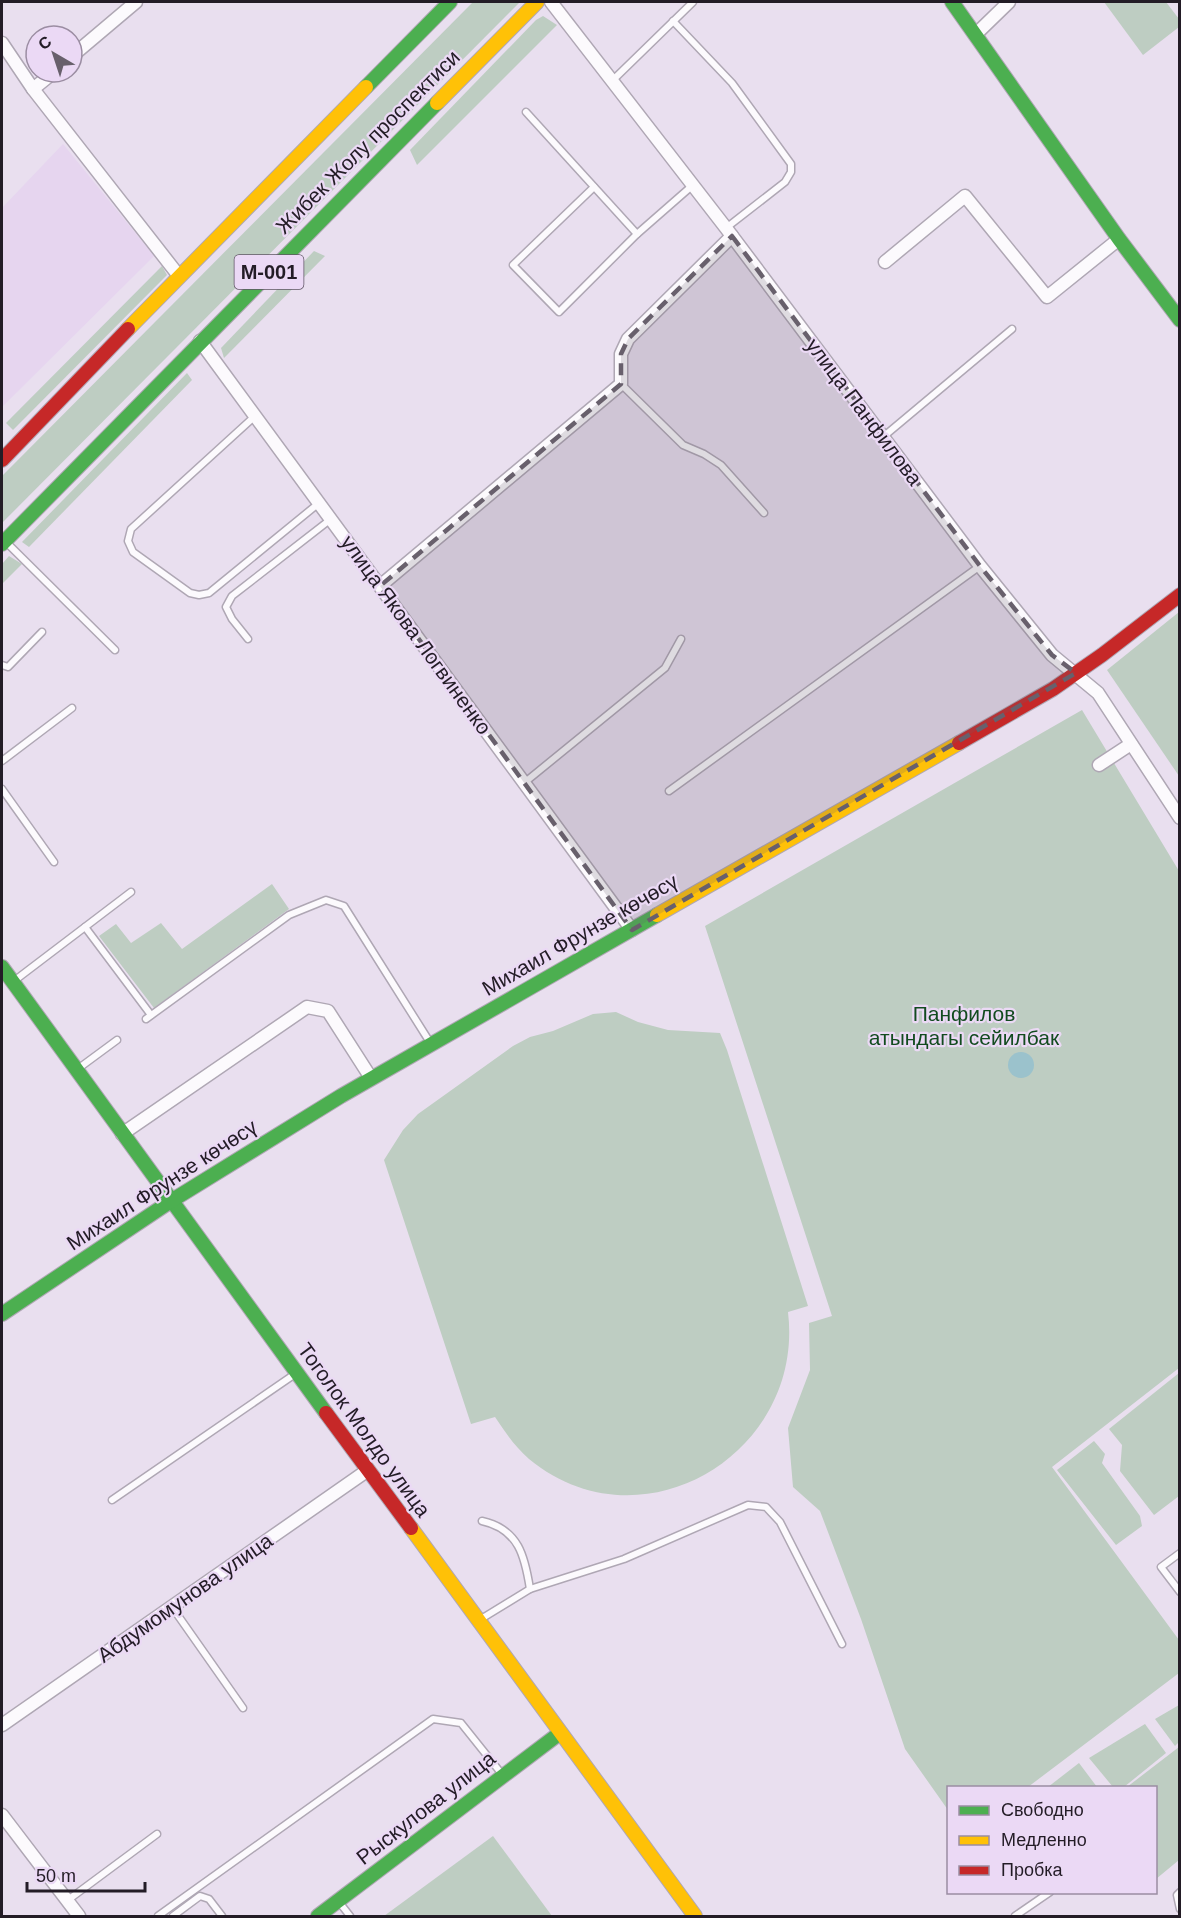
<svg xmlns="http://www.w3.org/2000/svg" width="1181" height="1918" font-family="Arial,sans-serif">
  <rect width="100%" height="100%" fill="#e9dfef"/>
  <path fill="#e6d5ef" d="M63,144L154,256L3,406L2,208Z"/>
  <g fill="#becdc2">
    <path d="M473,2L519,3L2,523V476Z"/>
    <path d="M1104,2H1166L1179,19V27L1143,55Z"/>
    <path d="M543,16L557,25L417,165L410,150L536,20Z"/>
    <path d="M314,251L325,256L224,358L221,348Z"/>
    <path d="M162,266L167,275L13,430L6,423Z"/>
    <path d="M187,373L192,380L29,547L22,542Z"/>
    <path d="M9,556L22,564L2,584V564Z"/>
    <path d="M1179,612V776L1107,670Z"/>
    <path d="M1082,710L1179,871V1368L1052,1467L1179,1640V1673L1028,1787L948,1788V1810L905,1749L861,1619L820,1511L793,1487L788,1428L810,1370L809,1323L832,1316L705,926Z"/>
    <path d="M272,884L289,909L154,1008L99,936L116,924L131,943L161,923L182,949Z"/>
    <path d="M616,1012L638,1022L668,1030L720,1033L727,1050L808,1306L788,1312C805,1453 642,1552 529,1459C515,1447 505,1432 495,1417L471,1424L384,1160L403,1130L418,1114L513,1046L530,1037L553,1031L593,1014Z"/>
    <path d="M1179,1373V1496L1154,1515L1120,1471L1122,1445L1109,1429Z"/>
    <path d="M1094,1441L1105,1454L1102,1463L1140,1516L1142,1526L1116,1545L1057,1470Z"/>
    <path d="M1179,1705V1742L1175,1746L1155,1719Z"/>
    <path d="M1145,1724L1166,1753L1124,1787H1113L1089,1758Z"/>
    <path d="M1179,1747V1860L1156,1879V1788L1127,1787Z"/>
    <path d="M1079,1763L1097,1787H1048Z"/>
    <path d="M493,1836L552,1916H384Z"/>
  </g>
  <circle fill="#9bc2cc" cx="1021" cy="1065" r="13"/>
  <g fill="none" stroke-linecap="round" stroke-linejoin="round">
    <defs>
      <g id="lane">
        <path d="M673,21L732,83L791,164V172L785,182L726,228"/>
        <path d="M613,80L693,2"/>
        <path d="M526,112L637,234"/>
        <path d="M594,187L513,265L559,312L637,234L693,185"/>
        <path d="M621,384L683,445L704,454L721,465L764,513"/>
        <path d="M255,416L131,529L128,541L133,552L190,593L199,595L209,593L319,503"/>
        <path d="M883,437L1012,329"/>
        <path d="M7,543L115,650"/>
        <path d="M248,639L232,619L226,607L232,596L331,519"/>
        <path d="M2,665L8,667L42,632"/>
        <path d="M2,761L72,708"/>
        <path d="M524,783L665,668L681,639"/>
        <path d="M2,789L54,862"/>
        <path d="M669,791L980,566"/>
        <path d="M85,927L151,1015"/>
        <path d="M14,981L131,892"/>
        <path d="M146,1019L289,915L326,900L344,906L431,1044"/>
        <path d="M79,1068L117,1040"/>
        <path d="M112,1500L295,1374"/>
        <path d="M482,1521C519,1529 525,1557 530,1589"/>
        <path d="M1180,1553L1161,1567L1180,1592"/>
        <path d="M172,1607L243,1708"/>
        <path d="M481,1619L530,1589L624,1559L748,1505L766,1507L780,1522L842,1644"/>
        <path d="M1180,1892L1177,1895L1180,1909"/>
        <path d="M68,1900L157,1834"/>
        <path d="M339,1902L350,1916"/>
        <path d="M158,1916L433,1719L461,1723L501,1773"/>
        <path d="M173,1916L200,1896L209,1899L222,1916"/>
        <path d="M1015,1916L1050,1892"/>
      </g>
      <g id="street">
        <path d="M551,2L726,228L980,566L1052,655L1098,693L1180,818"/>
        <path d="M976,34L1009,2"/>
        <path d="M2,43L33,89L179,276"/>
        <path d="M72,56L136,2"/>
        <path d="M33,89L54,72"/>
        <path d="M885,262L965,196L1047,297L1119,239"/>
        <path d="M200,341L632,930"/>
        <path d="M380,586L621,384V354L628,339L732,236"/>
        <path d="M1099,765L1131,744"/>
        <path d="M122,1134L307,1007L328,1011L371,1078"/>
        <path d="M2,1725L368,1470"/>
        <path d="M2,1815L79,1916"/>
      </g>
      <g id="fast">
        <path d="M952,2L1119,239L1180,320"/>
        <path d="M366,87L450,2"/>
        <path d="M2,544L437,103"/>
        <path d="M2,967L326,1413"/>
        <path d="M2,1314L171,1201L341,1096L657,915"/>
        <path d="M318,1916L560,1733"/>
      </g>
      <g id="slow">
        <path d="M437,103L537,2"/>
        <path d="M128,329L366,87"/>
        <path d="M657,915L959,743"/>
        <path d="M411,1528L695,1916"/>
      </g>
      <g id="jam">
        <path d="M2,460L128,329"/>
        <path d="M959,743L1053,689L1102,655L1180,595"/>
        <path d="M326,1413L411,1528"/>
      </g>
    </defs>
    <use href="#lane" stroke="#afa7b4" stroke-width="9"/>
    <use href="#street" stroke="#afa7b4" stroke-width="15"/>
    <use href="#fast" stroke="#afa7b4" stroke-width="16"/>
    <use href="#slow" stroke="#afa7b4" stroke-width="16"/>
    <use href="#jam" stroke="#afa7b4" stroke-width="16"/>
    <use href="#lane" stroke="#fcfafd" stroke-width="6"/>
    <use href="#street" stroke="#fcfafd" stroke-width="12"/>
    <use href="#fast" stroke="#4caf50" stroke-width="14"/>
    <use href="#slow" stroke="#ffc107" stroke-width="14"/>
    <use href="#jam" stroke="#c62828" stroke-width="14"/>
  </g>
  <path fill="#68606c" fill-opacity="0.2" stroke="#68606c" stroke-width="4.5" stroke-dasharray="12 8" stroke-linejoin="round" d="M732,236L980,566L1052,655L1076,673L632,930L380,586L621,384V354L628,339Z"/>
  <g text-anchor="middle" stroke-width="4.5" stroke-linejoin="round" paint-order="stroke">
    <rect fill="#ebd9f5" stroke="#5f5564" stroke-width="1.5" x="234.5" y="255" width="69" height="34" rx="4.5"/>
    <g font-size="20" font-weight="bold" fill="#231c26">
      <text x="269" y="279">М-001</text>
    </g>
    <g font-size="21" fill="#231c26" stroke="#ebd9f5">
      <text transform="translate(368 142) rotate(-45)" y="7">Жибек Жолу проспектиси</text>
      <text transform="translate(864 412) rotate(53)" y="7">улица Панфилова</text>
      <text transform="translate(416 635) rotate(54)" y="7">улица Якова Логвиненко</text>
      <text transform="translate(580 935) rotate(-30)" y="7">Михаил Фрунзе көчөсү</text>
      <text transform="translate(162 1185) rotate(-33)" y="7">Михаил Фрунзе көчөсү</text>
      <text transform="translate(364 1430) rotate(54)" y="7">Тоголок Молдо улица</text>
      <text transform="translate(185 1598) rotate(-35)" y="7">Абдумомунова улица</text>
      <text transform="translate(426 1808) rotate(-38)" y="7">Рыскулова улица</text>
    </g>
    <g font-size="21" fill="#124b1f" stroke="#ebd9f5">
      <text x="964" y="1021">Панфилов<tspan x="964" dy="24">атындагы сейилбак</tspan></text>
    </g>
  </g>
  <rect width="1181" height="1918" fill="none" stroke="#231c26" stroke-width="6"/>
  <rect x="947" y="1786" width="210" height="108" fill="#ebd9f5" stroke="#9b8da2" stroke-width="1.5"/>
  <rect x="959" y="1806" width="30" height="9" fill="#4caf50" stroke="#9b8da2" stroke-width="1.5"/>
  <text x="1001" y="1816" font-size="18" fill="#231c26">Свободно</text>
  <rect x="959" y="1836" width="30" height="9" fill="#ffc107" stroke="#9b8da2" stroke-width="1.5"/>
  <text x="1001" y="1846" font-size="18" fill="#231c26">Медленно</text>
  <rect x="959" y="1866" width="30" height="9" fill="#c62828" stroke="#9b8da2" stroke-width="1.5"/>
  <text x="1001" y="1876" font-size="18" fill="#231c26">Пробка</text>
  <g transform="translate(54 54) rotate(321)"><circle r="28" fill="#ebd9f5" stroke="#9b8da2" stroke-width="1.5"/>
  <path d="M0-4.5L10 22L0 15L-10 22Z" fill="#68606c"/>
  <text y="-9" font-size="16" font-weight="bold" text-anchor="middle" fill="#231c26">С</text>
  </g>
  <path d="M27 1882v9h118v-9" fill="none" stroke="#231c26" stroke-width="3"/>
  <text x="36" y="1882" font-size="18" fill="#231c26" stroke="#ebd9f5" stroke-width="4.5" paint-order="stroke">50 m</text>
</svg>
